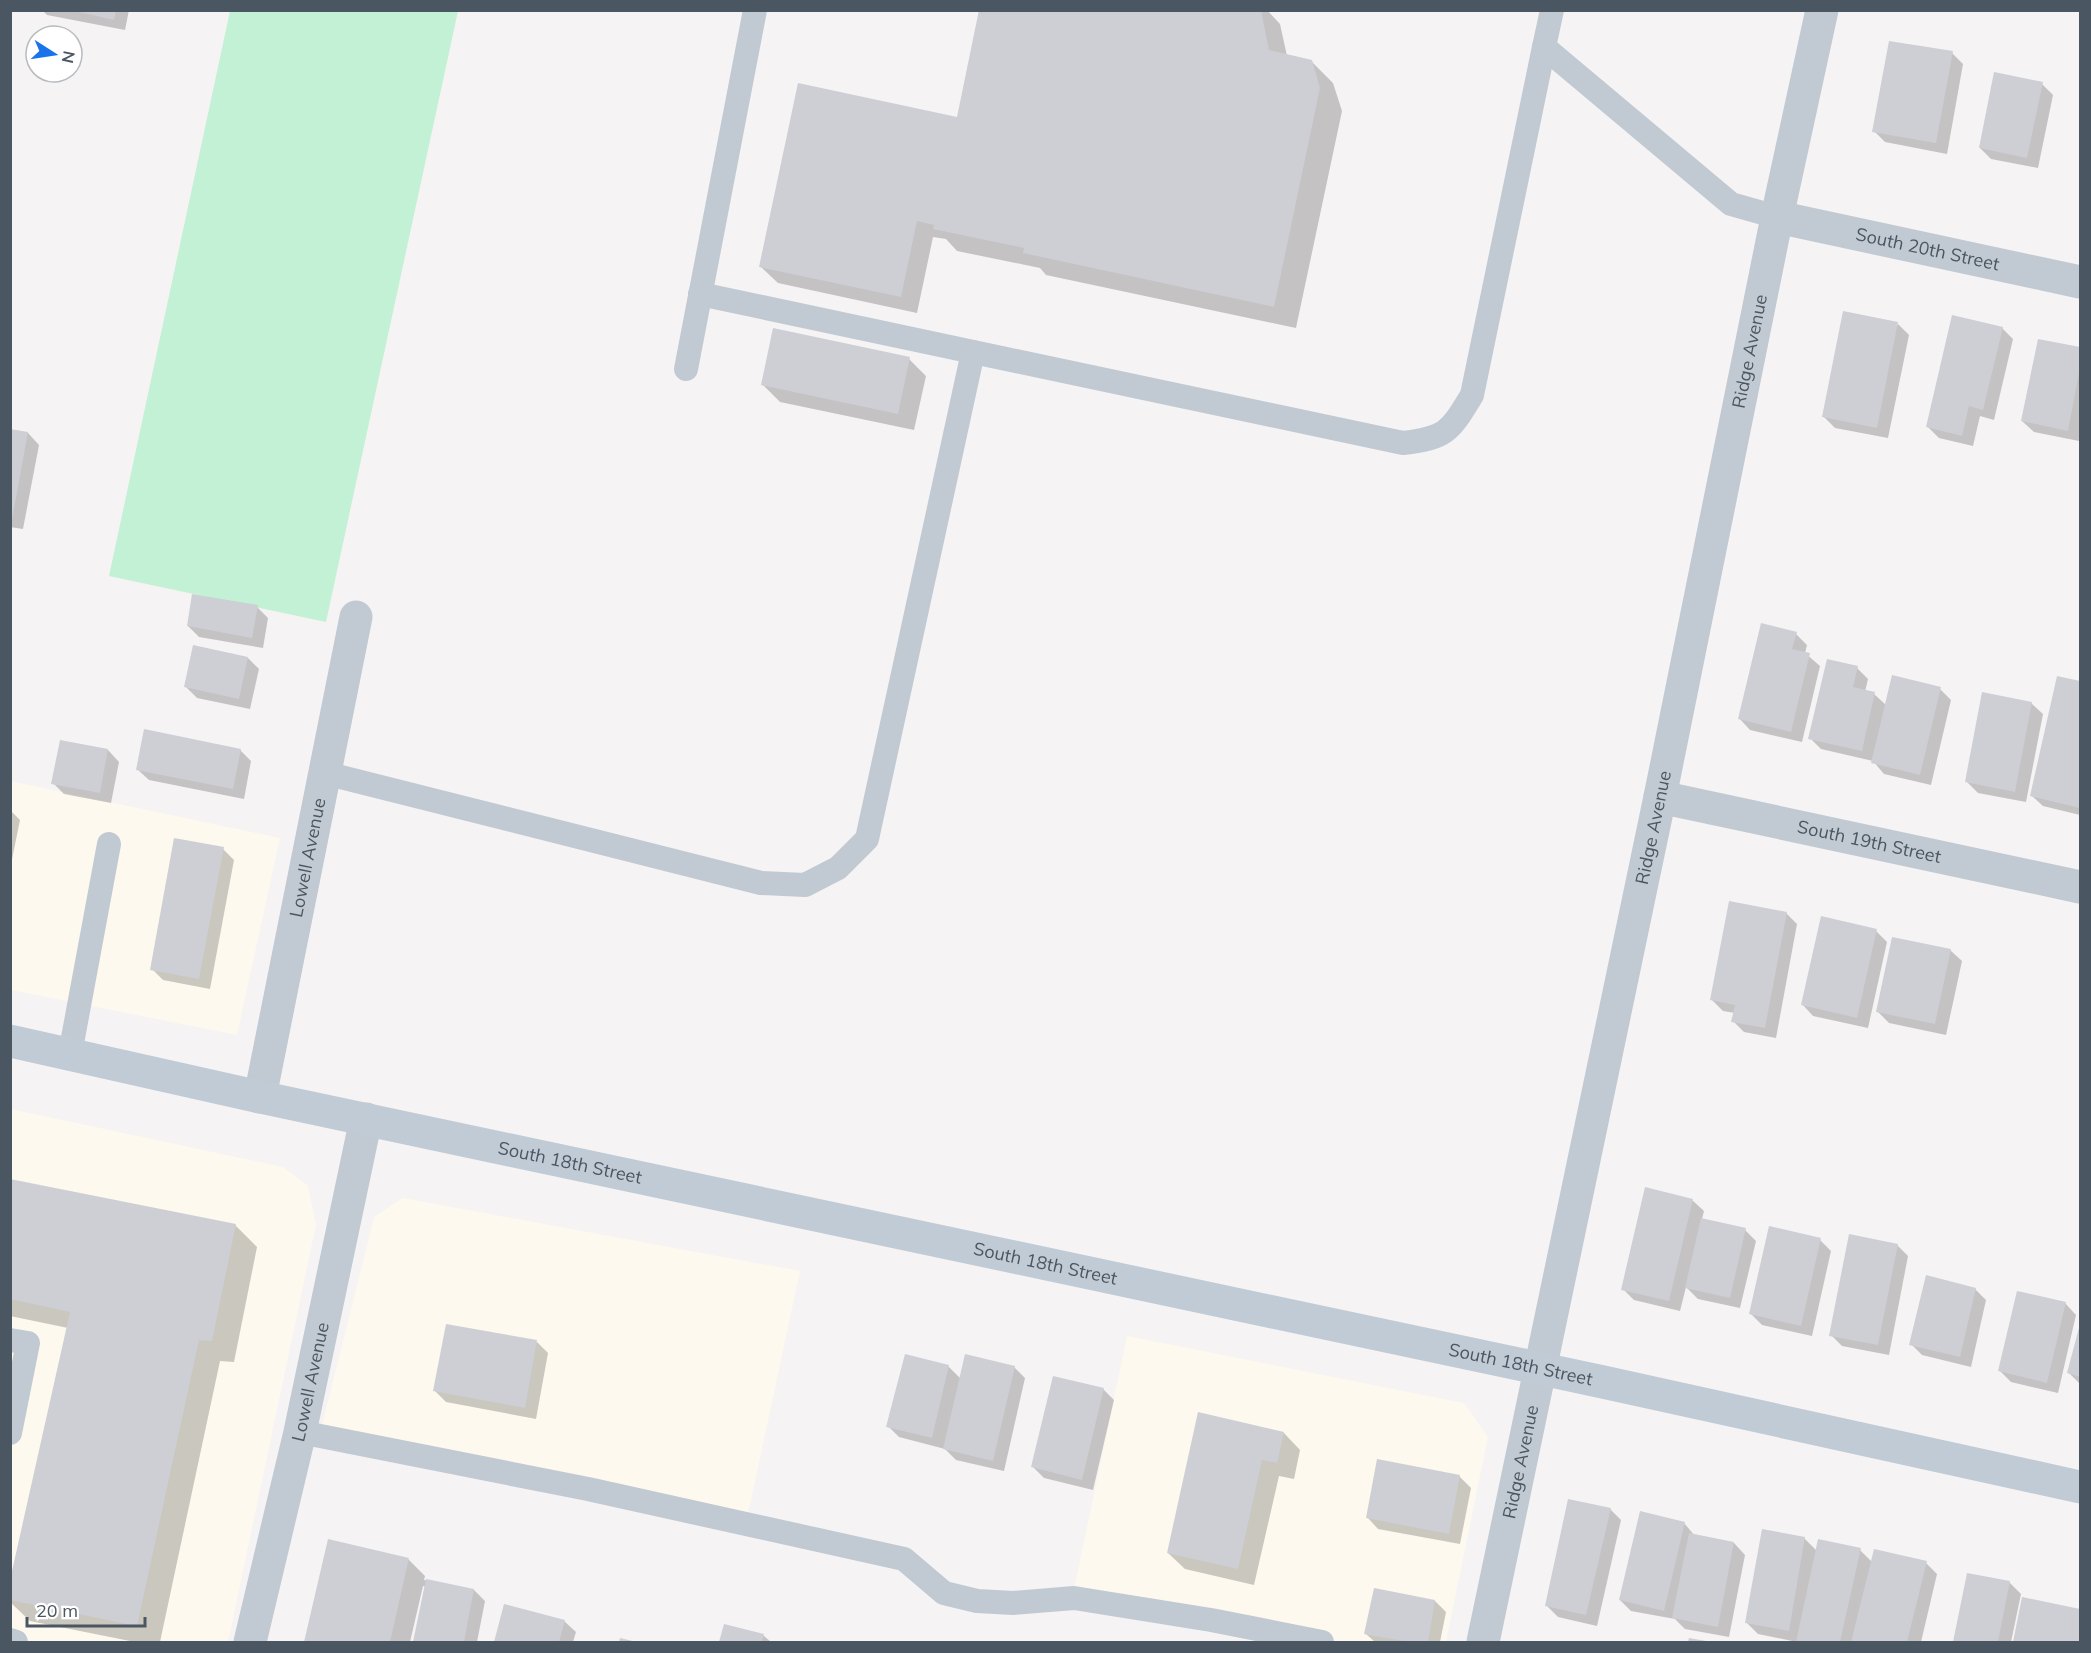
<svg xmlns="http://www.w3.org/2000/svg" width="2091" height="1653" font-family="Mulish,sans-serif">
  <rect width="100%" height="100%" fill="#f5f3f3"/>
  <g fill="#fdf9ef">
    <path d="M10,781L280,838L237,1035L11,990Z"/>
    <path d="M11,1109L283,1167L308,1186L316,1225L228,1642H11Z"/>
    <path d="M403,1198L800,1271L744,1533L317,1445L374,1217Z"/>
    <path d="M1127,1336L1464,1403L1488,1437L1446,1642H1256L1071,1604Z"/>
  </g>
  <path fill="#c3f1d5" d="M230,11H458L326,622L109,576Z"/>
  <g fill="#0003">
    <path d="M42,10H129L125,30L47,15Z"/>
    <path d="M981,10H1267L1280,24L1287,56L1311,61L1333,83L1342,111L1296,328L1046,275L1040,268L957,251L946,239L933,237L917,313L778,283L761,267L958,119Z"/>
    <path d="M1952,53L1963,64L1947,154L1885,142L1874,131Z"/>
    <path d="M2042,84L2053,95L2038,168L1991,159L1980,148Z"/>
    <path d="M1898,324L1909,335L1888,438L1835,428L1824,417Z"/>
    <path d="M2002,328L2013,339L1994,420L1980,416L1973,446L1939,438L1928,427Z"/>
    <path d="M2039,341L2080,349L2079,441L2034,432L2022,421Z"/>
    <path d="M909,359L926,376L914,430L780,402L763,385Z"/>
    <path d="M10,430L28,433L39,445L23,529L10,527Z"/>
    <path d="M257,607L268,618L263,648L199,637L188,626Z"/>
    <path d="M1796,634L1807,645L1805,653L1820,666L1802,742L1750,730L1739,718Z"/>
    <path d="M248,658L259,669L250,709L197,698L186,687Z"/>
    <path d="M1857,668L1868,679L1865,692L1874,694L1886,705L1940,689L1951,700L1931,785L1884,774L1873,761L1821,749L1810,738Z"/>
    <path d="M2058,678L2080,683V815L2043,806L2031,795Z"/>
    <path d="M2031,703L2043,714L2026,802L1978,793L1967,782Z"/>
    <path d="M108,750L119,762L111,803L64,794L53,783Z"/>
    <path d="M240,750L251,761L244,799L149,780L137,769Z"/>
    <path d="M10,810L20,820L10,869Z"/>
    <path d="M223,849L234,860L210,989L163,980L152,969Z"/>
    <path d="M1786,913L1797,924L1776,1038L1744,1032L1733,1021L1735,1013L1723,1011L1712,1000Z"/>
    <path d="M1876,931L1887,942L1868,1028L1813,1016L1802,1004Z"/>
    <path d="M1950,950L1962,961L1946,1035L1889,1023L1878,1012Z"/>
    <path d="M10,1180L235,1225L257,1247L234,1362L220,1361L160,1642H135L30,1621L10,1602V1587L68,1328L10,1316Z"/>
    <path d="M1692,1200L1704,1211L1702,1219L1745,1230L1756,1241L1740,1308L1698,1299L1686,1287L1680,1311L1634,1300L1623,1289Z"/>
    <path d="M1820,1240L1831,1251L1812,1336L1762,1325L1751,1314Z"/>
    <path d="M1897,1245L1908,1256L1889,1355L1842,1346L1831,1335Z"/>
    <path d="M1975,1289L1986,1300L1971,1367L1922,1355L1911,1344Z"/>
    <path d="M2065,1303L2076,1315L2058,1393L2011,1382L2000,1371Z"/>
    <path d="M2080,1327V1384L2068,1372Z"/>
    <path d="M537,1342L548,1353L536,1419L446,1402L435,1391Z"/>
    <path d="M906,1356L949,1367L961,1379L1014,1367L1025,1378L1004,1471L956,1460L945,1449L899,1437L888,1426Z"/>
    <path d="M1103,1389L1114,1400L1093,1490L1044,1478L1033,1467Z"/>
    <path d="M1284,1433L1300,1450L1294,1479L1279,1476L1254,1585L1185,1569L1168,1553Z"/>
    <path d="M1378,1461L1460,1477L1471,1488L1460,1544L1378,1529L1367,1517Z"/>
    <path d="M1610,1509L1621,1520L1597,1626L1558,1617L1547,1606Z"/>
    <path d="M1684,1523L1695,1536L1734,1543L1745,1555L1729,1637L1685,1629L1675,1619L1631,1611L1620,1600Z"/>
    <path d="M1804,1538L1817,1551L1860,1550L1872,1562L1926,1563L1937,1574L1921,1642H1797L1758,1634L1747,1623Z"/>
    <path d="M329,1541L409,1560L425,1576L424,1580L474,1590L485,1601L477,1642H414L426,1587L423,1586L410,1642H306Z"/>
    <path d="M1969,1574L2010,1583L2021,1594L2011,1642H1955Z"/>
    <path d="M2023,1599L2080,1610V1642H2015Z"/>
    <path d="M1435,1601L1446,1612L1440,1642H1375L1366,1634Z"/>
    <path d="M505,1606L564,1621L576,1632L573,1642H496Z"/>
    <path d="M725,1625L764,1636L771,1642H721Z"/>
  </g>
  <g fill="#cdcfd5">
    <path d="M70,10H116L114,20Z"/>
    <path d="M979,10H1261L1269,50L1312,60L1320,88L1274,307L1023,253L1024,248L933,229L934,225L917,221L901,297L759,267L798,83L957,117Z"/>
    <path d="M1889,41L1953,51L1936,143L1872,132Z"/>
    <path d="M1994,72L2043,82L2027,158L1979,148Z"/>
    <path d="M1843,311L1898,322L1877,428L1822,417Z"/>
    <path d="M1952,315L2003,327L1983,410L1969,406L1962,436L1926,427Z"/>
    <path d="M773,328L910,357L898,414L761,385Z"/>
    <path d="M2038,339L2080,347V368L2068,431L2021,421Z"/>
    <path d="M10,429L28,432L12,520H10Z"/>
    <path d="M192,594L258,605L252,638L187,626Z"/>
    <path d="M1761,623L1797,632L1792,649L1810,653L1791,732L1738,719Z"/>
    <path d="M193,645L248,657L239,699L184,687Z"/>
    <path d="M1827,659L1858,666L1853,687L1875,692L1862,751L1808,739Z"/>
    <path d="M1892,675L1941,687L1920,775L1871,763Z"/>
    <path d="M2057,676L2080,681V808L2030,796Z"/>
    <path d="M1982,692L2032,702L2015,792L1965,782Z"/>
    <path d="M144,729L241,749L233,789L136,770Z"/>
    <path d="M60,740L108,749L100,793L51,784Z"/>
    <path d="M174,838L224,847L199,979L150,970Z"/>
    <path d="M1729,901L1787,912L1765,1028L1731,1022L1735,1005L1710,1000Z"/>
    <path d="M1821,916L1877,929L1857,1018L1801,1005Z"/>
    <path d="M1892,937L1951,949L1935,1024L1876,1012Z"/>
    <path d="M10,1179L236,1224L212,1341L199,1340L137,1626L10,1600V1580L70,1312L10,1299Z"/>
    <path d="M1645,1187L1693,1199L1669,1301L1621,1290Z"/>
    <path d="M1701,1218L1746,1228L1730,1298L1685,1288Z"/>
    <path d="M1769,1226L1821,1238L1801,1326L1749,1314Z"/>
    <path d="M1849,1234L1898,1244L1878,1345L1829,1336Z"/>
    <path d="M1926,1275L1976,1288L1960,1357L1909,1345Z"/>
    <path d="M2017,1291L2066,1302L2047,1383L1998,1371Z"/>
    <path d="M446,1324L537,1340L525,1408L433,1391Z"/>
    <path d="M2080,1324V1377L2067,1373Z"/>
    <path d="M905,1354L949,1365L932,1438L886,1427Z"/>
    <path d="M965,1354L1015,1366L993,1461L943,1449Z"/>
    <path d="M1053,1376L1104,1388L1082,1480L1031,1467Z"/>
    <path d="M1198,1412L1284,1432L1277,1463L1262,1460L1238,1569L1167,1553Z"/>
    <path d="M1377,1459L1460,1475L1449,1534L1366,1518Z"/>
    <path d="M1568,1499L1611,1508L1586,1615L1545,1606Z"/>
    <path d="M1640,1511L1685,1522L1664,1611L1619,1600Z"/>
    <path d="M1762,1529L1805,1537L1789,1631L1745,1623Z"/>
    <path d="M1689,1533L1734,1542L1718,1627L1672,1618Z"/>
    <path d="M328,1539L409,1558L390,1642H304Z"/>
    <path d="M1818,1539L1861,1548L1840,1642H1796Z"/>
    <path d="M1874,1549L1927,1561L1907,1642H1851Z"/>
    <path d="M1967,1573L2010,1581L1998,1642H1953Z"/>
    <path d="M426,1579L474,1589L464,1642H413Z"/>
    <path d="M1374,1588L1435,1600L1428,1642H1409L1364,1634Z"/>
    <path d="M2022,1597L2080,1609V1642H2013Z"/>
    <path d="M504,1604L565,1620L559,1642H494Z"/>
    <path d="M724,1624L764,1634L762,1642H719Z"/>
    <path d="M620,1638L637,1642H619Z"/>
    <path d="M1689,1638L1706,1641V1642H1688Z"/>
  </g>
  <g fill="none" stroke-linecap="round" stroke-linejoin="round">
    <g stroke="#c1cad2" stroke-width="24">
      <path d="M1552,10L1544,47L1731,204L1777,217"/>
      <path d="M700,294L1403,443C1447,438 1450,431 1472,395L1544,47"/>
      <path d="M686,369L755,10"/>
      <path d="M325,773L761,883L805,885L838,868L867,839L973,352"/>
      <path d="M70,1054L109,844"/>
      <path d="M10,1340L28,1343L10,1433"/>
      <path d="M300,1432L588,1489L904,1559L944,1593L977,1601L1013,1603L1074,1598L1211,1620L1322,1642"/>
      <path d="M10,1640L16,1642"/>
    </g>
    <g stroke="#c1cad2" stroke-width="33">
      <path id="s1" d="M1777,217L2080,282"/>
      <path id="s2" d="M1660,797L2080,887"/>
      <path id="s3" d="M260,1097L356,617"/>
      <path id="s4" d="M250,1642L300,1432L366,1119"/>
      <path id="s5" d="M1483,1642L1660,797L1777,217L1822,10"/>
    </g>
    <path stroke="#c1cbd6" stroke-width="33" id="s6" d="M10,1041L260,1097L1603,1382L2080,1487"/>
  </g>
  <g text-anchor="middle" stroke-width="4.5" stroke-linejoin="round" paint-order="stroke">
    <g font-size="18" fill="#4a5661" stroke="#fff">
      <text dy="6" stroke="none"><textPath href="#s1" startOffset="154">South 20th Street</textPath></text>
      <text dy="6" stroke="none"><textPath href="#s5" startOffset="1318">Ridge Avenue</textPath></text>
      <text dy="6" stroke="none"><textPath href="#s5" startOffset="832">Ridge Avenue</textPath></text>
      <text dy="6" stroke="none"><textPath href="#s2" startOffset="214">South 19th Street</textPath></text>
      <text dy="6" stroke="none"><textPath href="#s3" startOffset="244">Lowell Avenue</textPath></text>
      <text dy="6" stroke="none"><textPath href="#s6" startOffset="573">South 18th Street</textPath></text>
      <text dy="6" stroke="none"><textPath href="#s6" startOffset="1059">South 18th Street</textPath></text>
      <text dy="6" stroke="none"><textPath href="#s6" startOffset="1545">South 18th Street</textPath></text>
      <text dy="6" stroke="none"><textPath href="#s4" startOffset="267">Lowell Avenue</textPath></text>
      <text dy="6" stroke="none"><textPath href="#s5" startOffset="184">Ridge Avenue</textPath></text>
    </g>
  </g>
  <rect width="2091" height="1653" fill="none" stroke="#4a5661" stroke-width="24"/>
  <g transform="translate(54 54) rotate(102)"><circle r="28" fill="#ffffff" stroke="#b7bbc0" stroke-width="1.5"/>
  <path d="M0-4.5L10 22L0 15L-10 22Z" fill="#1a73e8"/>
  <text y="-9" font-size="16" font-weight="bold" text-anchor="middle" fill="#4a5661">N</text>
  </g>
  <path d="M27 1617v9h118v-9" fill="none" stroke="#4a5661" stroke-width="3"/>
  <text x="36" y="1617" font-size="18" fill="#4a5661" stroke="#ffffff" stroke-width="4.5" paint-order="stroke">20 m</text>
</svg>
